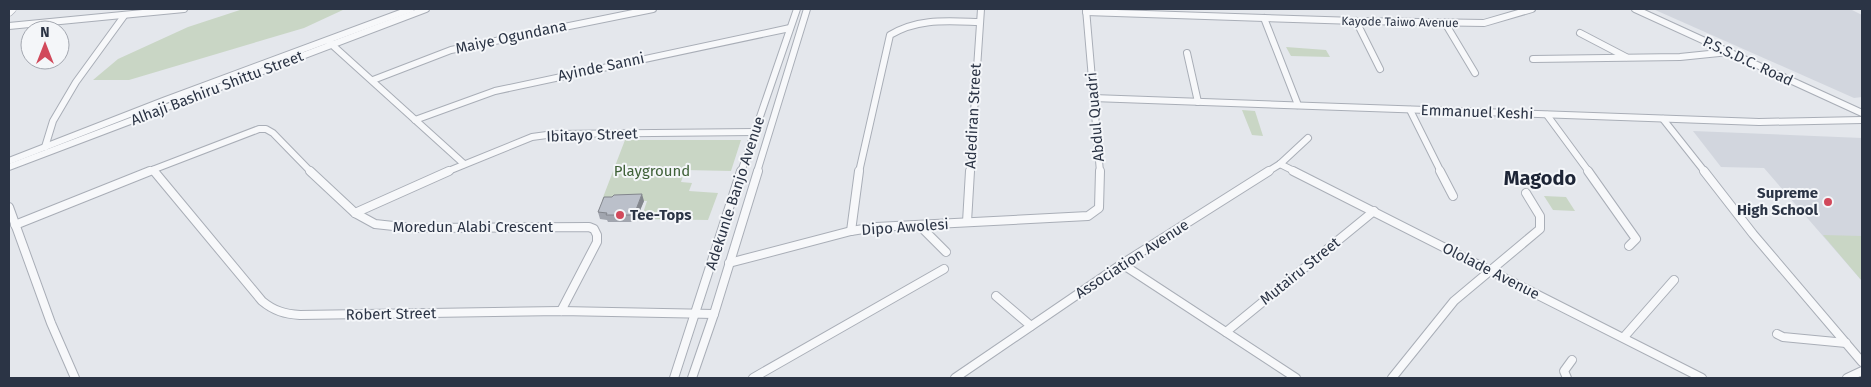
<svg xmlns="http://www.w3.org/2000/svg" width="1871" height="387" font-family="'Fira Sans',sans-serif">
  <rect width="100%" height="100%" fill="#e4e7ec"/>
  <g fill="#d2d6de">
    <path d="M1653,9H1850L1862,15V97L1854,98Z"/>
    <path d="M1693,131L1862,138V281L1764,168L1721,167Z"/>
  </g>
  <g fill="#c9d6c5">
    <path d="M243,9H345L304,28L129,80H93L118,59L188,27Z"/>
    <path d="M1286,47L1326,50L1330,57L1291,56Z"/>
    <path d="M1242,110L1255,111L1263,136L1252,135Z"/>
    <path d="M625,140H741L731,171L685,170L681,182L692,183L689,191L718,193L708,220L641,219L647,201L602,200Z"/>
    <path d="M1544,196L1566,197L1575,211L1553,210Z"/>
    <path d="M1823,235L1862,236V281Z"/>
  </g>
  <g fill="none" stroke-linecap="round" stroke-linejoin="round">
    <defs>
      <g id="minor-far1">
        <path d="M1086,9L1100,172"/>
        <path d="M1635,9L1862,113"/>
        <path d="M1086,12L1356,21L1484,23L1532,9"/>
        <path d="M1264,18L1298,105"/>
        <path d="M1356,21L1380,69"/>
        <path d="M1445,23L1475,73"/>
        <path d="M9,26L184,9"/>
        <path d="M1580,33L1626,57"/>
        <path d="M329,42L464,164"/>
        <path d="M1187,53L1198,102"/>
        <path d="M1533,59L1680,57L1729,52"/>
        <path d="M373,80L451,50L653,9"/>
        <path d="M1093,98L1759,122L1862,120"/>
        <path d="M1410,110L1441,172"/>
        <path d="M1547,115L1589,172"/>
        <path d="M1663,119L1705,172"/>
        <path d="M415,120L495,91L790,28"/>
        <path d="M45,147L53,121L76,82L124,16"/>
        <path d="M9,161L163,101L411,9"/>
        <path d="M1280,164L1296,172"/>
        <path d="M9,167L426,9"/>
        <path d="M153,170L155,172"/>
        <path d="M147,172L259,129H266L273,133L311,172"/>
        <path d="M446,172L532,137L554,134L754,132"/>
        <path d="M741,172L797,9"/>
        <path d="M757,172L807,9"/>
        <path d="M859,172L890,35C918,18 947,21 979,22"/>
        <path d="M970,172L981,9"/>
        <path d="M1267,172L1280,164L1308,138"/>
      </g>
      <g id="minor">
        <path d="M154,171L262,301C274,311 285,314 300,315L561,311L714,314"/>
        <path d="M310,171L355,213L375,224L412,228L589,227L594,229L597,235V242L561,311"/>
        <path d="M1293,171L1702,378"/>
        <path d="M1440,171L1453,196"/>
        <path d="M1588,171L1636,239L1629,246"/>
        <path d="M1704,171L1753,234L1862,362"/>
        <path d="M9,207L51,323L75,378"/>
        <path d="M355,213L449,171"/>
        <path d="M967,222L970,171"/>
        <path d="M15,225L150,171"/>
        <path d="M919,225L946,252"/>
        <path d="M851,231L859,171"/>
        <path d="M729,263L851,231L876,227L1088,216L1099,208L1100,171"/>
        <path d="M1122,264L1296,378"/>
        <path d="M996,296L1031,326"/>
        <path d="M1226,332L1374,211"/>
        <path d="M1777,334L1783,337L1846,343"/>
        <path d="M1624,337L1674,280"/>
        <path d="M674,378L741,171"/>
        <path d="M692,378L714,314L758,171"/>
        <path d="M753,378L944,269"/>
        <path d="M955,378L1122,264L1269,171"/>
        <path d="M1392,378L1454,301L1540,229V216L1526,193"/>
        <path d="M1567,378L1564,371L1572,360"/>
        <path d="M1847,378L1862,371"/>
      </g>
      <path id="tertiary" d="M9,12L12,9"/>
    </defs>
    <use href="#minor-far1" stroke="#a9aeb7" stroke-width="8"/>
    <use href="#minor" stroke="#a9aeb7" stroke-width="10"/>
    <use href="#tertiary" stroke="#a9aeb7" stroke-width="9"/>
    <use href="#minor-far1" stroke="#f7f8fa" stroke-width="6"/>
    <use href="#minor" stroke="#f7f8fa" stroke-width="8"/>
    <use href="#tertiary" stroke="#f7f8fa" stroke-width="8"/>
  </g>
  <path fill="#a1a5ae" d="M644,201L635,222H608L607,220L600,219L598,212Z"/>
  <path fill="#83868d" d="M642,194L644,201L635,222L634,215Z"/>
  <path fill="#bbc0ca" stroke="#83868d" d="M642,194L634,215H606L607,213L598,212L604,197H612L614,195Z"/>
  <g fill="#d1495b" stroke="#f4f6f9" stroke-width="2">
    <circle cx="1828" cy="202" r="5"/>
    <circle cx="620" cy="215" r="5"/>
  </g>
  <g text-anchor="middle" stroke-width="4" stroke-linejoin="round" paint-order="stroke">
    <g font-size="12" fill="#2b3445" stroke="#f4f6f9">
      <text transform="translate(1400 22) rotate(1)" y="4">Kayode Taiwo Avenue</text>
    </g>
    <g font-size="15" fill="#2b3445" stroke="#f4f6f9">
      <text transform="translate(511 37) rotate(-12)" y="5">Maiye Ogundana</text>
      <text transform="translate(1748 61) rotate(25)" y="5">P.S.S.D.C. Road</text>
      <text transform="translate(601 67) rotate(-12)" y="5">Ayinde Sanni</text>
      <text transform="translate(217 88) rotate(-21)" y="5">Alhaji Bashiru Shittu Street</text>
      <text transform="translate(1477 112) rotate(2)" y="5">Emmanuel Keshi</text>
      <text transform="translate(973 116) rotate(-87)" y="5">Adediran Street</text>
      <text transform="translate(1095 117) rotate(-95)" y="5">Abdul Quadri</text>
      <text transform="translate(592 135) rotate(-2)" y="5">Ibitayo Street</text>
      <text transform="translate(735 193) rotate(-72)" y="5">Adekunle Banjo Avenue</text>
      <text x="473" y="232">Moredun Alabi Crescent</text>
      <text transform="translate(905 227) rotate(-4)" y="5">Dipo Awolesi</text>
      <text transform="translate(1132 259) rotate(-33)" y="5">Association Avenue</text>
      <text transform="translate(1300 271) rotate(-39)" y="5">Mutairu Street</text>
      <text transform="translate(1491 271) rotate(27)" y="5">Ololade Avenue</text>
      <text transform="translate(391 314) rotate(-1)" y="5">Robert Street</text>
    </g>
    <g font-size="15" fill="#3f6138" stroke="#f4f6f9">
      <text x="652" y="176">Playground</text>
    </g>
    <g font-size="15" font-weight="bold" fill="#2b3445" stroke="#f4f6f9" text-anchor="end">
      <text x="1818" y="198">Supreme<tspan x="1818" dy="17">High School</tspan></text>
      <text x="630" y="220" text-anchor="start">Tee-Tops</text>
    </g>
    <g font-size="20" font-weight="bold" fill="#1d2536" stroke="#f4f6f9">
      <text x="1540" y="185">Magodo</text>
    </g>
  </g>
  <rect width="1871" height="387" fill="none" stroke="#2b3445" stroke-width="20"/>
  <g transform="translate(45 45)"><circle r="24" fill="#f4f6f9" stroke="#a4a8b1"/>
  <path d="M0-4L9 19L0 12L-9 19Z" fill="#d1495b"/>
  <text y="-8" font-size="14" font-weight="bold" text-anchor="middle" fill="#2b3445">N</text>
  </g>
</svg>
